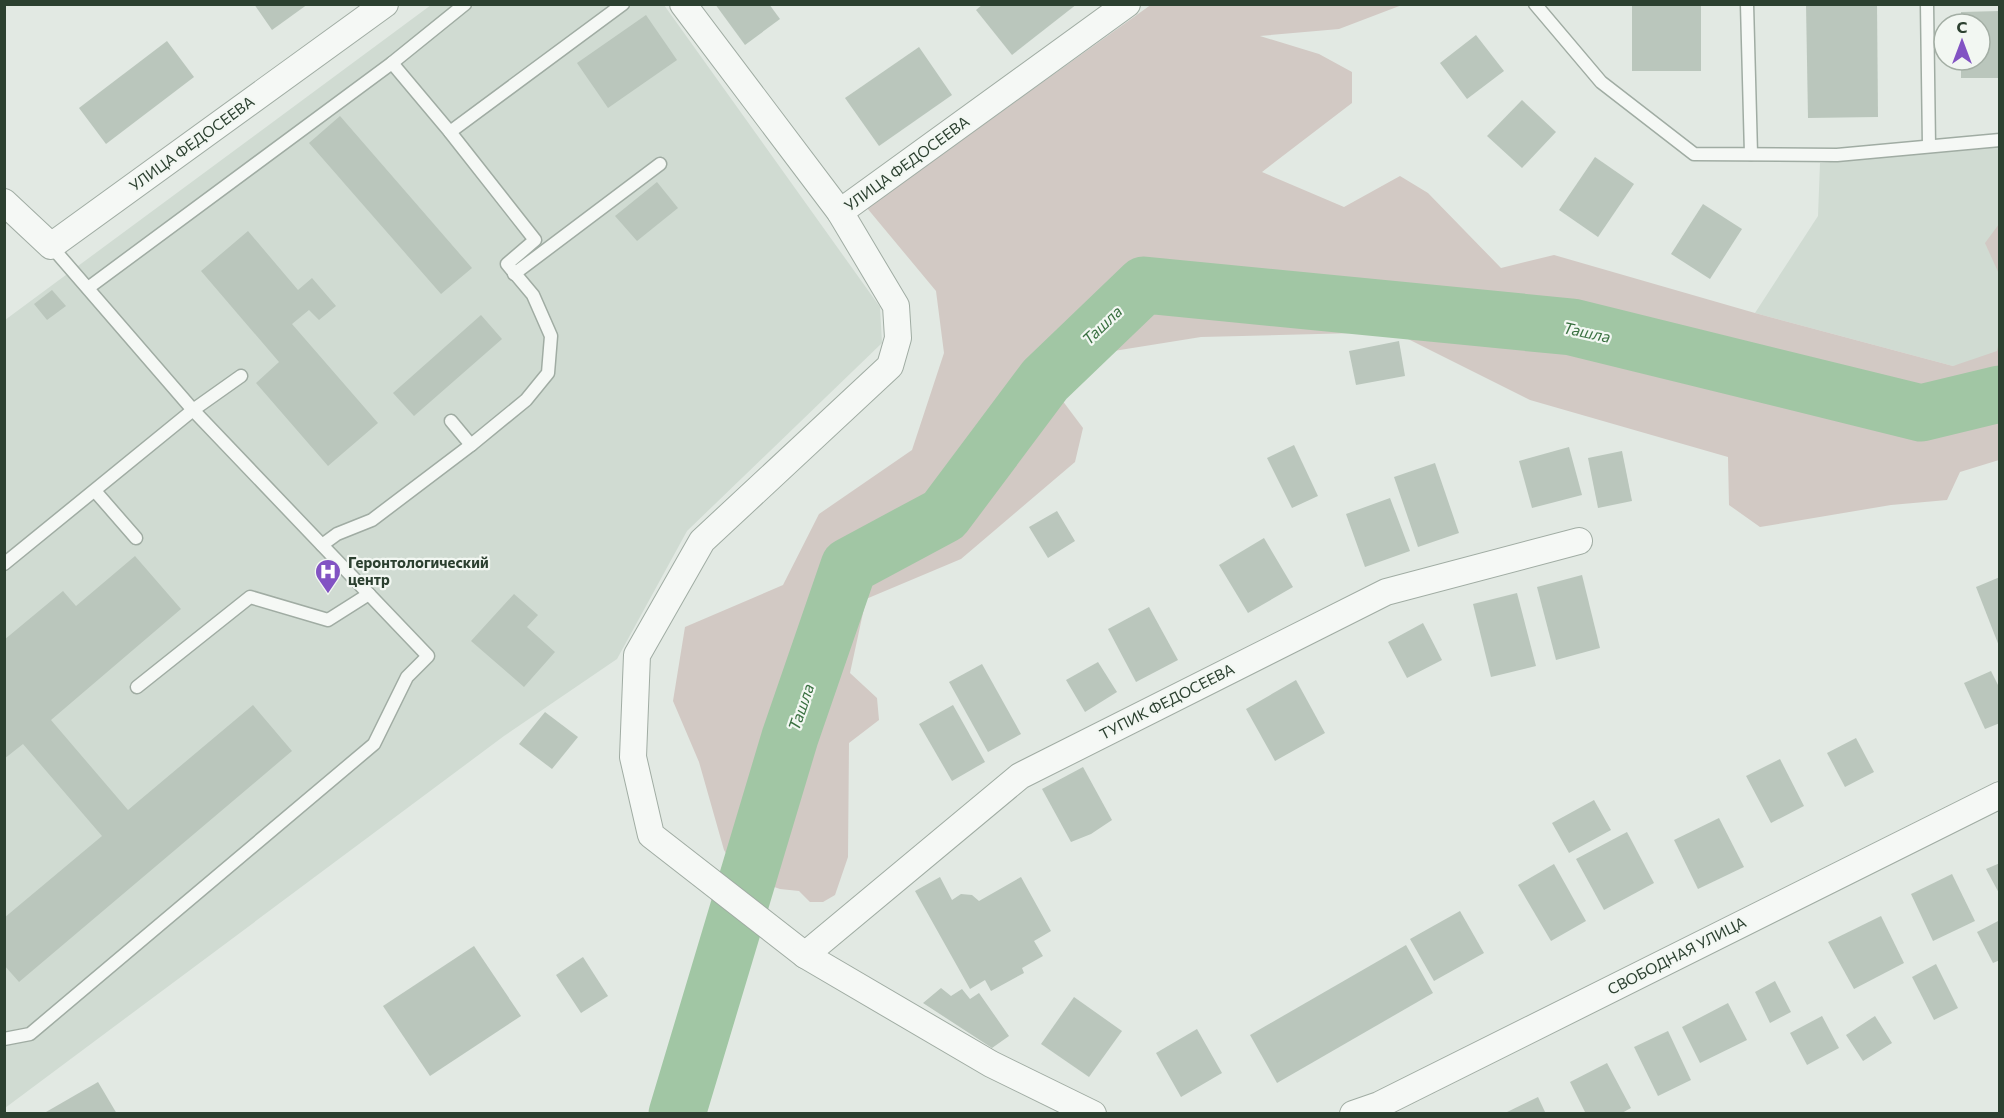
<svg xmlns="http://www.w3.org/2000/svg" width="2004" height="1118" font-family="Commissioner,sans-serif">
  <rect width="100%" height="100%" fill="#e2e9e3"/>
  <g fill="#d0dbd2">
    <path d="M431,5H664L880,307L882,343L687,531L617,659L504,736L5,1108V320Z"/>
    <path d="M1999,146V359L1953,366L1755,313L1818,216L1820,163Z"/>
  </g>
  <g fill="#d2c9c4">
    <path d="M1152,4L1402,5L1339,29L1260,36L1319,54L1352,72V103L1262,172L1344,207L1400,176L1428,193L1501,268L1554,255L1755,313L1953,366L1997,351L1999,342V460L1960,472L1947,500L1891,505L1760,527L1729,505L1728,457L1530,400L1394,332L1201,337L1095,354L1056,392L1083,428L1075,462L961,559L866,599L850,673L877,698L879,720L849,743L848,857L835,895L823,902H810L799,891L780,889L739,875L724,850L699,762L673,701L685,627L783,585L819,514L912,450L944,353L936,291L867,208Z"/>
    <path d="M1999,224H2000L1999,274L1985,243Z"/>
  </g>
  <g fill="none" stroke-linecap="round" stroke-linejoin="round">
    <path stroke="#a1c6a4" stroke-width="57" d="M677,1114L790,737L849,566L944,515L1045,380L1144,285L1572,327L1921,413L2000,394"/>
  </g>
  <g fill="#bac6bc">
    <path d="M254,4H308L272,30Z"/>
    <path d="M715,4H769L780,19L745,45Z"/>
    <path d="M983,4H1077L1012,55L976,10Z"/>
    <rect x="1632" y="4" width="69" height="67"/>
    <path d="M1806,4H1877L1878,117L1808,118Z"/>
    <path d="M2000,11V78H1961V60H1980V24H1961V12Z"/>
    <path d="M646,15L677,60L608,108L577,63Z"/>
    <path d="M1476,35L1504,71L1467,99L1440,63Z"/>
    <path d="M167,41L194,77L106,144L79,108Z"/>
    <path d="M919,47L952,95L879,146L845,98Z"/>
    <path d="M1522,100L1556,132L1522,168L1487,136Z"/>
    <path d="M340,116L472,268L441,294L309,143Z"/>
    <path d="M1595,157L1634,184L1598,237L1559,210Z"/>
    <path d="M657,182L678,208L637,241L615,216Z"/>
    <path d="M1703,204L1742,229L1710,279L1671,254Z"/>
    <path d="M248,231L298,290L312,278L336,306L319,320L309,310L292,324L378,423L328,466L256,383L279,362L201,271Z"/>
    <path d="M52,290L66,306L47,320L34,304Z"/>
    <path d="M481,315L502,339L414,416L393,393Z"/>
    <path d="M1399,341L1405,376L1356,385L1349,351Z"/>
    <path d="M1294,445L1318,496L1292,508L1267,458Z"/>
    <path d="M1569,447L1582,495L1532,508L1519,461Z"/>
    <path d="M1622,451L1632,501L1598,508L1588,458Z"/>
    <path d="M1435,463L1459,533L1418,547L1394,477Z"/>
    <path d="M1390,498L1410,551L1365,567L1346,514Z"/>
    <path d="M1057,511L1075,541L1048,558L1029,527Z"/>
    <path d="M1264,538L1293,587L1248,613L1219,565Z"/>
    <path d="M135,556L181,609L51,720L128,810L253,705L292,751L19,982L4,965V918L102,836L23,744L4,759V640L63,591L76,606Z"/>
    <path d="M1582,575L1600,648L1556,660L1537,587Z"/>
    <path d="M2000,577V646H1999L1976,587Z"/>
    <path d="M1517,593L1536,666L1491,677L1473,604Z"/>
    <path d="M514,594L538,615L527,627L555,652L524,687L471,641Z"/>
    <path d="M1149,607L1178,660L1136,682L1108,629Z"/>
    <path d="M1423,623L1442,660L1407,678L1388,642Z"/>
    <path d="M1098,662L1117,692L1085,712L1066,680Z"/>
    <path d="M982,664L1021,734L988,752L949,682Z"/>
    <path d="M1991,671L2000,689V723L1985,729L1964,683Z"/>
    <path d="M1296,680L1325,733L1275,761L1246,709Z"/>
    <path d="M953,705L985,762L952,781L919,724Z"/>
    <path d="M545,712L578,737L552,769L519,744Z"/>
    <path d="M1856,738L1874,772L1845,787L1827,753Z"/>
    <path d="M1780,759L1804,806L1771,823L1746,776Z"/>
    <path d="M1083,767L1112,820L1091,834L1071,842L1042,789Z"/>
    <path d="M1594,800L1611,830L1569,853L1552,823Z"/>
    <path d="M1719,818L1744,867L1698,889L1674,840Z"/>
    <path d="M1627,832L1654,883L1604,910L1576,859Z"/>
    <path d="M2000,863V895L1986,869Z"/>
    <path d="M1554,864L1586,921L1551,941L1518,885Z"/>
    <path d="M1952,874L1975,921L1933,941L1911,894Z"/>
    <path d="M940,877L952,900L961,894L972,895L979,901L1021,877L1051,931L1034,941L1043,956L1022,968L1024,973L991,991L985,980L970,989L915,891Z"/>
    <path d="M1460,911L1484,953L1434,981L1410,939Z"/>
    <path d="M1881,916L1904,963L1854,989L1828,942Z"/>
    <path d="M2000,920V960L1993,963L1977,932Z"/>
    <path d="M1406,945L1433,993L1277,1083L1250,1035Z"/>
    <path d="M474,946L521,1016L430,1076L383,1006Z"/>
    <path d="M583,957L608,996L581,1013L556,975Z"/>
    <path d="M1936,964L1958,1008L1934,1020L1912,977Z"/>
    <path d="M1775,981L1791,1012L1770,1023L1755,992Z"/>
    <path d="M941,988L951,996L962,989L970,999L979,993L1009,1036L992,1048L923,1003Z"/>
    <path d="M1074,997L1122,1031L1089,1077L1041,1044Z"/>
    <path d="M1728,1003L1747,1040L1700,1063L1682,1027Z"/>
    <path d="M1822,1016L1839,1048L1807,1065L1790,1033Z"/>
    <path d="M1875,1016L1892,1043L1863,1061L1846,1035Z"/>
    <path d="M1197,1029L1222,1073L1181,1097L1156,1053Z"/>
    <path d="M1668,1031L1691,1080L1658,1096L1634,1047Z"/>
    <path d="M1607,1063L1631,1108L1620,1114H1586L1570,1082Z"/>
    <path d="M98,1082L117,1114H47L46,1112Z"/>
    <path d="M1538,1097L1546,1114H1503Z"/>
  </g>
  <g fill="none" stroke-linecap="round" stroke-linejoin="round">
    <defs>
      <g id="service">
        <path d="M1535,4L1601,82L1694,154L1837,155L2000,140"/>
        <path d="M1747,4L1751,154"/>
        <path d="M1927,4L1929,146"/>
        <path d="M450,132L623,4"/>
        <path d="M514,274L660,164"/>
        <path d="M88,288L392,63L465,4"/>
        <path d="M451,421L471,445"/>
        <path d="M95,491L136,538"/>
        <path d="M322,545L337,534L372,520L471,445L526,400L548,373L551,336L533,295L507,264L535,240L450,132L392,63"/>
        <path d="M4,564L193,410L241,376"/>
        <path d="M137,687L250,597L328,620L369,594"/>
        <path d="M4,1039L30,1034L374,744L407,677L428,656L193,410L51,246"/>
      </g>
      <g id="minor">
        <path d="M683,4L840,212L896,306L898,338L890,366L702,541L637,655L633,757L651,835L805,955L991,1064L1093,1114"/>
        <path d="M4,202L51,246L385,4"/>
        <path d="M840,212L1127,4"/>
        <path d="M805,955L1020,776L1386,592L1579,541"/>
        <path d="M1353,1114L1379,1105L2000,795"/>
      </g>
    </defs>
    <use href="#service" stroke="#a0aca3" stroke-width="15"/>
    <use href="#minor" stroke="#a0aca3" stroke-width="28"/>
    <use href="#service" stroke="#f5f8f5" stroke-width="12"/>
    <use href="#minor" stroke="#f5f8f5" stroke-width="26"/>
  </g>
  <defs>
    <symbol id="hospital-pin" viewBox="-11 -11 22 30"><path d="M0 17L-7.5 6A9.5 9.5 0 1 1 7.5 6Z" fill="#8253c3" stroke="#f2f7f2"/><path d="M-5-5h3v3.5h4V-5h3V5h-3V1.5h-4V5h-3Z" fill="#fff"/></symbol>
  </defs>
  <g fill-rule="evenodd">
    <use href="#hospital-pin" x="313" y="557" width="30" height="40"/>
  </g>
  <g text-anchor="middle" stroke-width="4.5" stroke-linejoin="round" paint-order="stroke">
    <g font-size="15" fill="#2c4030" stroke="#f2f7f2">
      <text transform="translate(192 144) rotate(-36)" y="5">УЛИЦА ФЕДОСЕЕВА</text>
      <text transform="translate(907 164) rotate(-36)" y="5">УЛИЦА ФЕДОСЕЕВА</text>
      <text transform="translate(1167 702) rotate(-27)" y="5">ТУПИК ФЕДОСЕЕВА</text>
      <text transform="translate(1677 956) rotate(-27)" y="5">СВОБОДНАЯ УЛИЦА</text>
    </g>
    <g font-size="15" font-weight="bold" fill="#2c4030" stroke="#f2f7f2" text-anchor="start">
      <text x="348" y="568">Геронтологический<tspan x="348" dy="17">центр</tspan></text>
    </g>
    <g font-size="16" font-style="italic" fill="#397040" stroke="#f2f7f2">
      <text transform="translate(1102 325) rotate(-44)" y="6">Ташла</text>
      <text transform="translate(1587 332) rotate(12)" y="6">Ташла</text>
      <text transform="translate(801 707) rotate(-71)" y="6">Ташла</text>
    </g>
  </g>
  <rect width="2004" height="1118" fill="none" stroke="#2c4030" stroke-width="12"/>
  <g transform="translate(1962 42)"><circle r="28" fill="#f2f7f2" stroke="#a3aea4" stroke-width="1.5"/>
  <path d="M0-4.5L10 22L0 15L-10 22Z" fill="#8253c3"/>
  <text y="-9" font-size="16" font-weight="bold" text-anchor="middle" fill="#2c4030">С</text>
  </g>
</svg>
